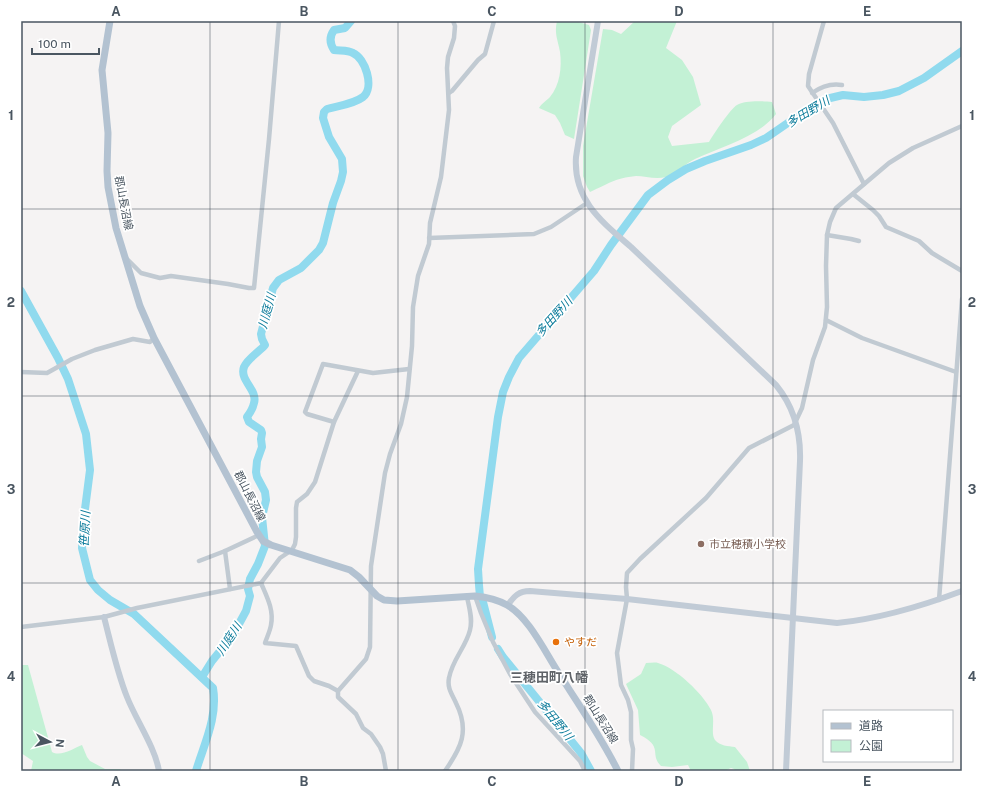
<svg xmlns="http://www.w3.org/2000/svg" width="983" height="792" font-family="'Public Sans','Noto Sans JP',sans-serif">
  <rect width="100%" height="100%" fill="#f5f3f3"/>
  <g fill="#c3f1d5">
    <path d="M557,21H575L589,25L591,30L574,139L565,135L560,123L555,115L539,108C542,103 546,101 550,97C560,85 562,67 560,52C558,40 554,34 557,21Z"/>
    <path d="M635,21H677L666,48L682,60L693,77L701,105L672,126L668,137L672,146L709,142C713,135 731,108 737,105C745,100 763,101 772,102L776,114C759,137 720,147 695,159C685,164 677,173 666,177C656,180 645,176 636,176C615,178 608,184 590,192L587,187L583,176V146L603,29L612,30L621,34Z"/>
    <path d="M646,663C650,663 655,662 658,663C676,668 703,694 711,710C716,720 710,733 715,740C720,746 728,746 735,747L747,762L750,771H736L734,769L731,768L724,771H691L688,765L672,767L661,766C649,754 664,747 640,735L638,710L626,684L641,674Z"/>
    <path d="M21,665H28L52,752C61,757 74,748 82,745L87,757L90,761L105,769H120L121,771H31L33,761L21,753Z"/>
  </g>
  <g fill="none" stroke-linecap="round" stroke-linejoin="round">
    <g stroke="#90daee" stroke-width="8">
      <path d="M21,291L58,358L68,379L86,434L90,470L85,509L82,548L90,580L98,590L110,600L134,614L213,688C218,717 204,744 196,771"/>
      <path d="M492,637L483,602L480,597L479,585L478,569L498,417L503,392L509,377L519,358L594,271L611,245L648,195L668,180L686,169L705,161L751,145L766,138L795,118L815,108L826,99L843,95L864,97L883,95L899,91L924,78L962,51"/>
      <path d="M498,649L503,657L581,753L591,771"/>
      <path d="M202,677L212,661L233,635L246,611L250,596L248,589L250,579L258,564L265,546L262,517L266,500L265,492L257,477L256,472L257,461L262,447L261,439L262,433L261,430L249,422L247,417C250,413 253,408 254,403C258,390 239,380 244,367C247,359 260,351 265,345L262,339L261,334L273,288L279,280L301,268L319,250L323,243L333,203L341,181L343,172L342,159L329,137L323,118L324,112L327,109C338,106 354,104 363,97C375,87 365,58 353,53C348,50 340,51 334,50C330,44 329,37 334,30L345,28L351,21"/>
    </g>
    <g stroke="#c1cad2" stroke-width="4.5">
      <path d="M824,21L809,74L808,86L833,123L864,184"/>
      <path d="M449,93L452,91L478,60L485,54L494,21"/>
      <path d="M812,93C822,86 831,83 842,85"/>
      <path d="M853,194L873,210L879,216L886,227L919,241L932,253L962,271"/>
      <path d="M827,235L851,239L859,241"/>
      <path d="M429,238L534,234L551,227L587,203"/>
      <path d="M127,259L141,273L160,278L171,276L228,284L249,288H254L269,139L279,21"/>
      <path d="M826,320L862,338L956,372"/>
      <path d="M21,372L47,373L72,359L95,350L133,339L150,342L154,338"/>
      <path d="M334,422L307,414L305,412L323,364L373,373L409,369"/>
      <path d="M225,551L230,589"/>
      <path d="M199,561L225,551L259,535"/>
      <path d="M261,583C267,597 274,610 271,625C270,631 267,637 265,643L296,646L309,676L314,681L329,686L338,691"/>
      <path d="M475,596L481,613L493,642L510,674L535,712L580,761L585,771"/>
      <path d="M939,600L962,299"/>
      <path d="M21,627L104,617L137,608L261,583L280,558L292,550L295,544L296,537V508L297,502L307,494L315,482L334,422L358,371"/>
      <path d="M386,771L383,754L380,747L371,734L363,728L356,714L338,697V691L366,659L370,647L371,566L385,473L390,454L401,424L407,397L412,346L413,307L418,276L429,244L430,223L441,177L449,110L447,68L448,57L454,38L455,26L453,21"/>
      <path d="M445,771C461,748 470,731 456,703C452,694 447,688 449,678C452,660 466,647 470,630C473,619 469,607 467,597"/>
      <path d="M632,771L633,749L631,740V712L628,700L621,685L617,653L627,599L626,587L627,573L640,559L706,498L749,448L794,425L802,408L813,360L825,327L827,307L826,266L827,235L830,222L836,208L889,163L913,148L962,126"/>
    </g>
    <g stroke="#c1cbd6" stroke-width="6">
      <path d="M598,21L576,157C573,200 602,222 631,247L776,385C794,407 801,433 800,461L786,771"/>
      <path d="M508,605C514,596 519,591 530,591L627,599L837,623C879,619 922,606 962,591"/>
      <path d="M104,617C111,644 117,672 127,697C136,720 155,747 159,771"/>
    </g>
    <path stroke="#b3c2d1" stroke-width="7" d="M110,21L102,70L108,133L107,171L108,187L116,228L140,306L154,338L257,532L263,541L271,545L350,570L359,577L377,596L384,600L397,601L475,596C485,597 498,600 507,605C529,617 546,654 560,675C580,707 601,737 618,771"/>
  </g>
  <path fill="none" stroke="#4a5661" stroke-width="1" stroke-opacity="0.55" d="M210,21V771M398,21V771M585,21V771M773,21V771M21,209H962M21,396H962M21,583H962"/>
  <circle fill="#8d6e63" stroke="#fff" stroke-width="1.5" cx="701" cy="544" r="4"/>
  <circle fill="#e8710a" stroke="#fff" stroke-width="1.5" cx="556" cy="642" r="4"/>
  <g text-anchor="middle" stroke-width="3.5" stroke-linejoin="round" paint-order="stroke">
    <g font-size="11" fill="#4a5661" stroke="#fff">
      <text transform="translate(124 203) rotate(79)" y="4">郡山長沼線</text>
      <text transform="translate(250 496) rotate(63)" y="4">郡山長沼線</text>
      <text transform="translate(601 719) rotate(58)" y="4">郡山長沼線</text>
    </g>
    <g font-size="11" fill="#785e54" stroke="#fff" text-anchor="start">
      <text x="709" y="548">市立穂積小学校</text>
    </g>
    <g font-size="11" fill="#c56008" stroke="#fff" text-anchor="start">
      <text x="564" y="646">やすだ</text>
    </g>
    <g font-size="12" font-style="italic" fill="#0c7c9b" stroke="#fff">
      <text transform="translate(808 112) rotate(-31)" y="4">多田野川</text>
      <text transform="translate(267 311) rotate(-75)" y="4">川庭川</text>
      <text transform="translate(554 317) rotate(-48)" y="4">多田野川</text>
      <text transform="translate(85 529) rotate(-87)" y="4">笹原川</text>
      <text transform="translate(229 639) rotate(-57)" y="4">川庭川</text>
      <text transform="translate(555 720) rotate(51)" y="4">多田野川</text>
    </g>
    <g font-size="13" font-weight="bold" fill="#5f6368" stroke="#fff">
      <text x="549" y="682">三穂田町八幡</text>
    </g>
  </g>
  <rect width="983" height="792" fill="none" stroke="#ffffff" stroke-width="44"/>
  <rect x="823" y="710" width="130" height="52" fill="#ffffff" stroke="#b7bbc0"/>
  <rect x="831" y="723" width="20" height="6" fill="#b3c2d1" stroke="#b7bbc0"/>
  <text x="859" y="730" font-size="12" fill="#4a5661">道路</text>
  <rect x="831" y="740" width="20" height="12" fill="#c3f1d5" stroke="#b7bbc0"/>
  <text x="859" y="750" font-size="12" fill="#4a5661">公園</text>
  <g transform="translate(50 742) rotate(97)" stroke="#ffffff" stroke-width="3" paint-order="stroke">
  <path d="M0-3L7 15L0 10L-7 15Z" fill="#4a5661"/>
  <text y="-6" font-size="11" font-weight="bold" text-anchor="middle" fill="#4a5661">N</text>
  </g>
  <path d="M32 48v6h67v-6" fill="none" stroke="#4a5661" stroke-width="2"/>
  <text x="38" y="48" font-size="12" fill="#4a5661" stroke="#ffffff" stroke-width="3" paint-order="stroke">100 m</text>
  <rect x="22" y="22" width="939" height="748" fill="none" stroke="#4a5661" stroke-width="1.5"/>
  <g font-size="13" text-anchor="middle" font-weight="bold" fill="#4a5661">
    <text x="116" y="16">A</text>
    <text x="304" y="16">B</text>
    <text x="492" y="16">C</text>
    <text x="679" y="16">D</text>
    <text x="867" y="16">E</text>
    <text x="11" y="120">1</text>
    <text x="972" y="120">1</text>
    <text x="11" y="307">2</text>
    <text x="972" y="307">2</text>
    <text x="11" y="494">3</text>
    <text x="972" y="494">3</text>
    <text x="11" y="681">4</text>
    <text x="972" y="681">4</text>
    <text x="116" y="786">A</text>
    <text x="304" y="786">B</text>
    <text x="492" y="786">C</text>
    <text x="679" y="786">D</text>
    <text x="867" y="786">E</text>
  </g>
</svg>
